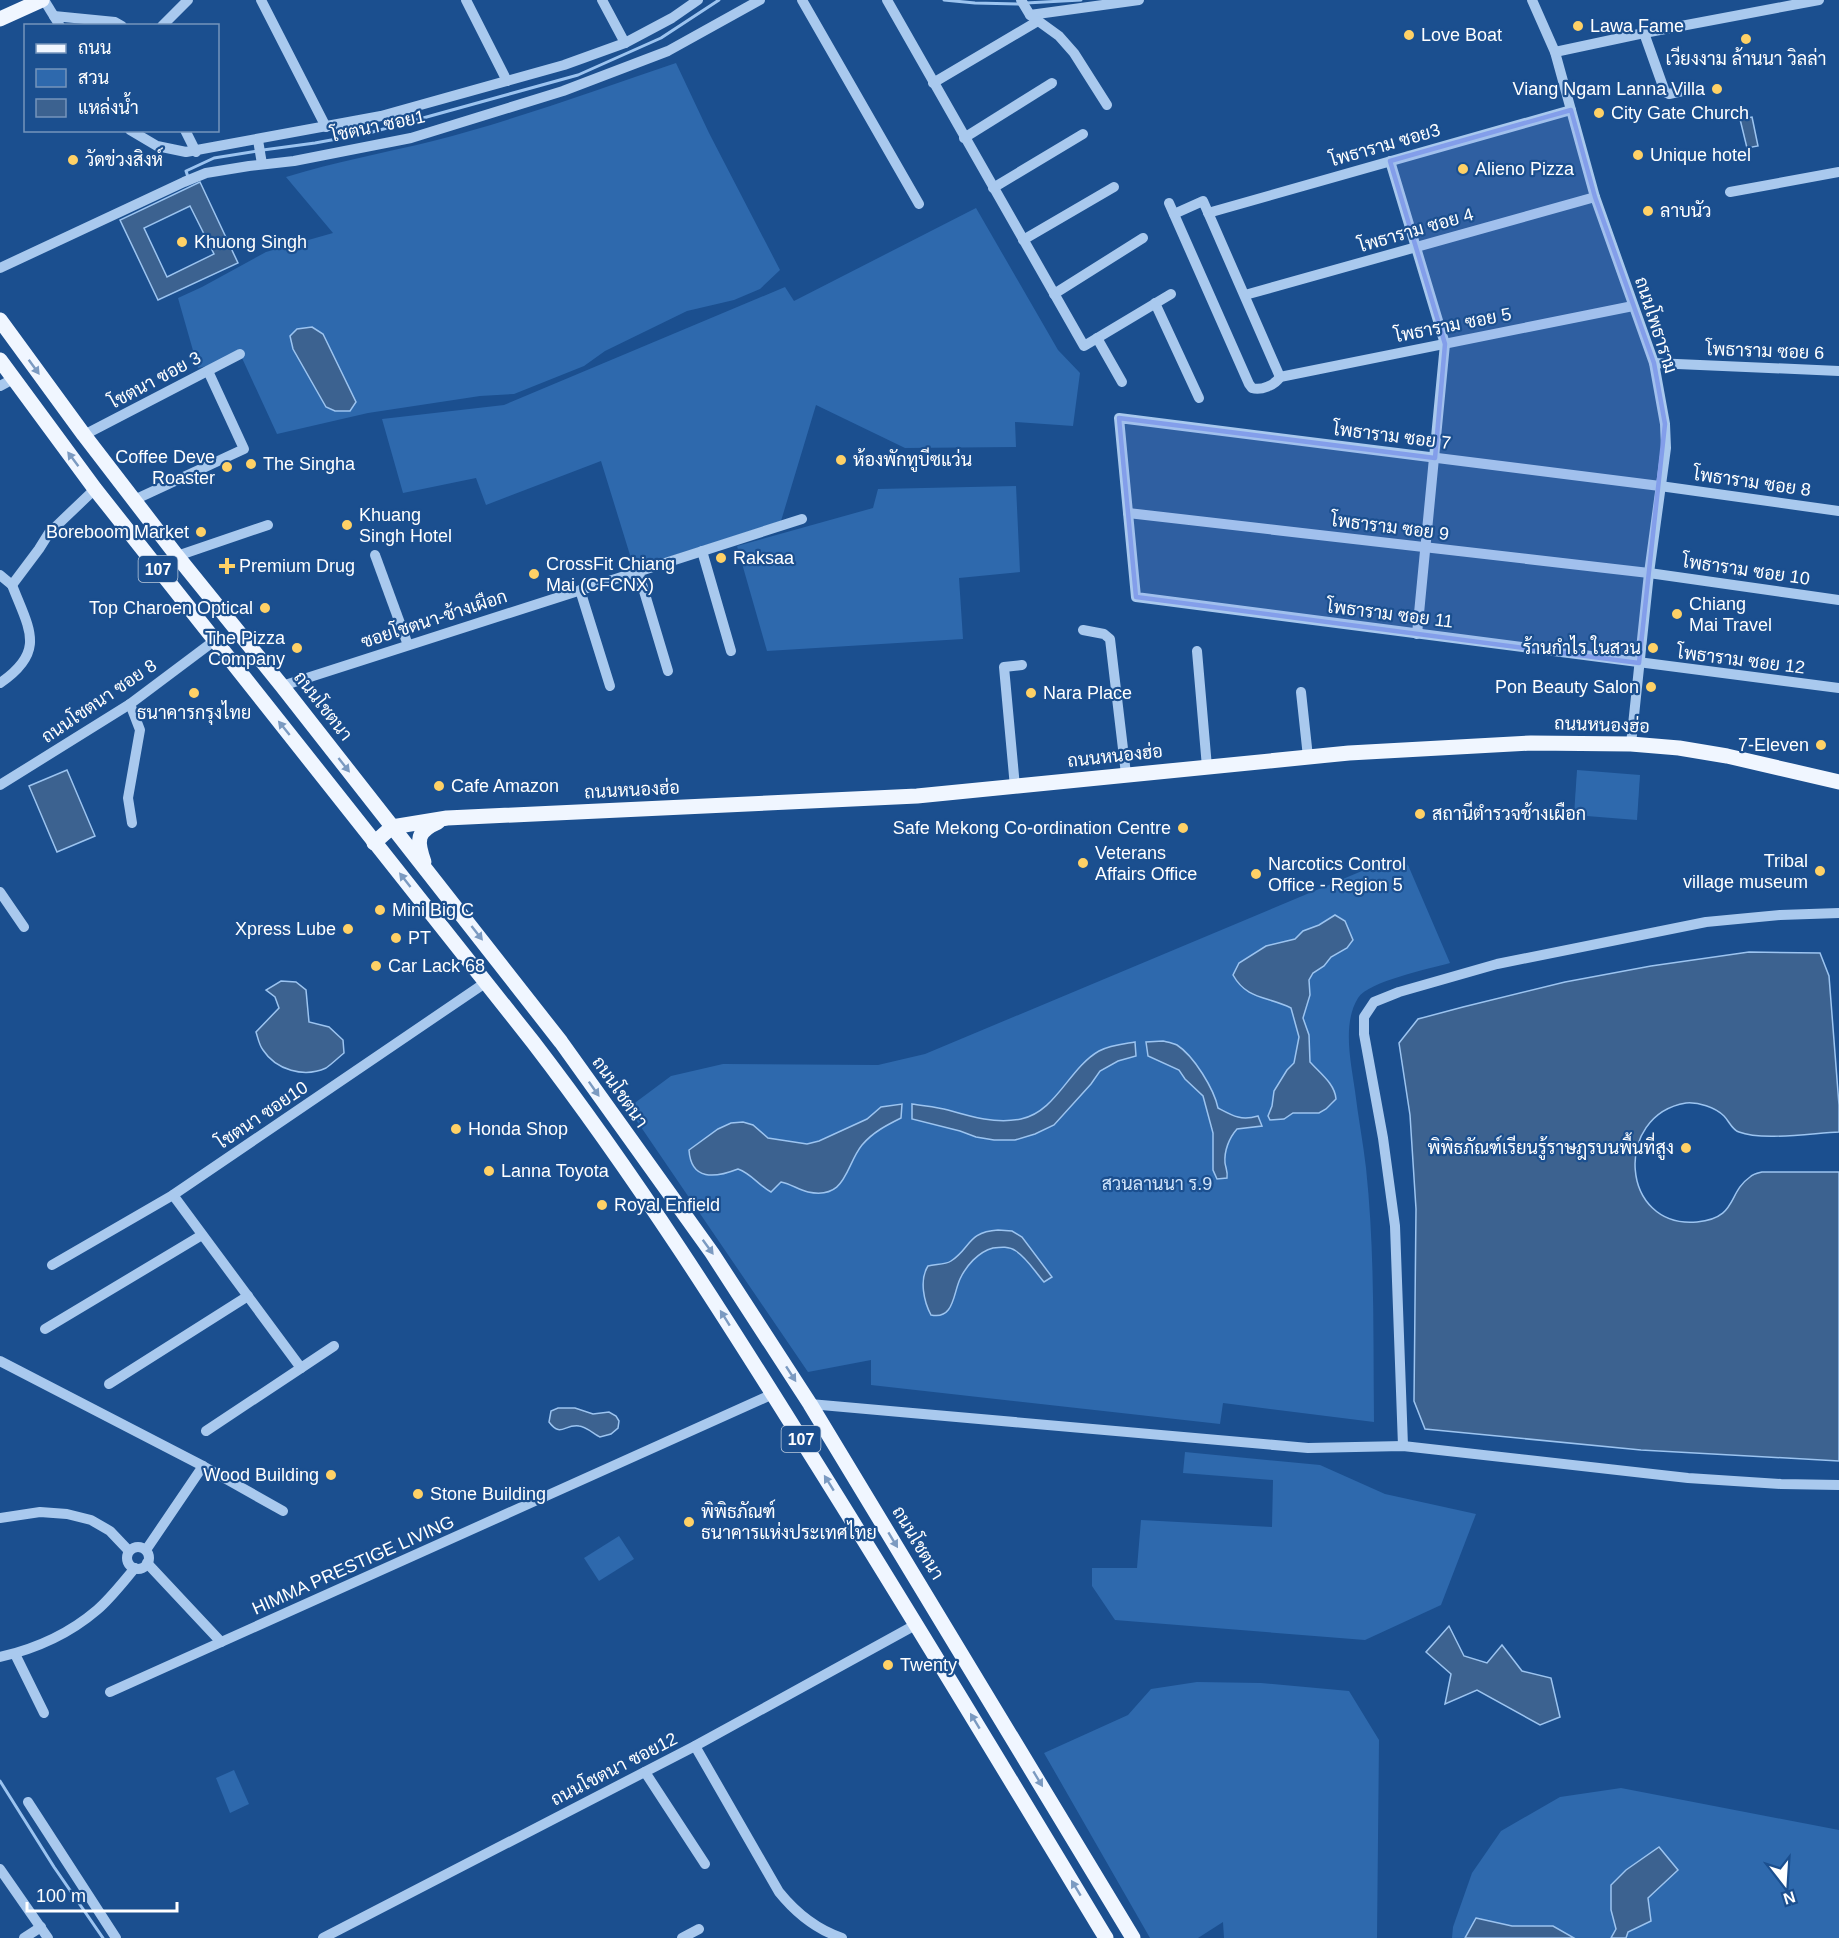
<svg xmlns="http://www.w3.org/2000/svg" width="1839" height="1938" font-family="Helvetica,Sarabun,sans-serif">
  <rect width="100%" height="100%" fill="#1b4f8f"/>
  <g fill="#2e69ad">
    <path d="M676,63L709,133L780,270L760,289L734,300L687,311L605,351L584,366L514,394L480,396L368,413L277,434L242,358L198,368L178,298L202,287L266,252L333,233L286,177C334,162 384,153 433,141C515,120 596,90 676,63Z"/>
    <path d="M976,208L1058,350L1080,373L1073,426L1015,422L1016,447L905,448L816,405L781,521L634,568L601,461L486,505L476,478L403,493L382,419L504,405L785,287L794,301Z"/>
    <path d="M1016,486L1020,572L959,578L963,639L767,651L737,546L873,508L878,489Z"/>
    <path d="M1577,770L1640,775L1637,820L1574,815Z"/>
    <path d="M1393,858L1408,865L1450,963C1429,969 1369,981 1358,998C1342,1024 1351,1062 1355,1091C1358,1116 1363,1142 1366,1168C1375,1252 1373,1337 1374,1422L1223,1403L1220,1424L871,1385V1360L808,1372L628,1108L671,1076L723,1064L878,1065L925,1054Z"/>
    <path d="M1185,1452L1320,1465L1385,1494L1476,1514L1441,1605L1365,1640L1115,1620L1092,1586V1568H1137L1141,1520L1272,1527L1273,1480L1183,1473Z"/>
    <path d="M619,1536L634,1559L599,1581L584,1558Z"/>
    <path d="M1197,1682L1261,1683L1349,1691L1379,1740L1377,1938H1224L1223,1922L1198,1938H1150L1044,1753L1128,1715L1151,1689Z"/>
    <path d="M234,1770L249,1804L230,1813L216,1778Z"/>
    <path d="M1621,1788L1839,1830V1938H1452L1453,1927L1472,1873L1501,1831L1560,1797Z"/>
  </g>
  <g fill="#3c6290" stroke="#9cc4f0" stroke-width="1.5" fill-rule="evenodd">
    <path d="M1752,117L1758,146L1747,148L1740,119Z"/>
    <path d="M200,182L238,263L158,300L120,220ZM190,206L214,254L167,277L144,228Z"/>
    <path d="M312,327L323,334L356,402L350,411H335L326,407L293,349L290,336L297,329Z"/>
    <path d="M67,770L95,836L57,852L29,786Z"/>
    <path d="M1335,915L1345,921L1353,940L1347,948L1331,957L1324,966L1313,973L1309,980L1310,995L1303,1018L1309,1035L1310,1062C1320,1073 1335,1084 1336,1099L1326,1109L1319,1113H1293L1284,1119L1270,1120L1268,1116L1272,1106L1274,1091L1287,1070L1294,1063L1299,1037L1291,1008C1267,996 1247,1000 1233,975L1239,963L1266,946L1295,939L1303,931L1319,925Z"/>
    <path d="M1749,952L1820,953L1829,976L1839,1105V1132C1813,1133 1762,1141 1739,1132C1732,1130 1729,1121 1724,1116C1715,1107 1698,1102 1686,1103C1613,1115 1620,1229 1697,1222C1738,1218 1727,1193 1750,1177C1753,1174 1758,1173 1762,1172H1839V1461L1641,1450L1425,1429L1414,1401L1416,1209L1410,1115L1399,1043L1418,1019L1463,1007L1565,982L1651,966Z"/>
    <path d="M281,981L296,982L306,990L309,1022L329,1027L343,1040L344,1053C339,1057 332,1064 326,1068C304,1078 276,1070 263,1050C259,1045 258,1038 256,1032L279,1008L275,997L266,990Z"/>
    <path d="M1163,1041C1167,1042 1173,1043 1177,1045C1194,1056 1214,1089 1218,1108C1233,1116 1241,1121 1258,1116L1262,1126L1237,1129C1229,1138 1224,1151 1225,1163C1226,1169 1228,1172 1227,1178L1217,1179L1213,1170V1133L1203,1096L1185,1079L1179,1070L1148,1056L1146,1042Z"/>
    <path d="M1135,1042L1136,1056L1118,1061L1100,1071L1091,1084L1054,1125L1035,1134L1015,1140H994L976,1137L960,1131L912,1119V1104C924,1106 937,1107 948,1110C972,1117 996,1124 1021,1119C1056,1112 1069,1068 1099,1051C1110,1045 1123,1044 1135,1042Z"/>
    <path d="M902,1104L901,1118C887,1125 873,1132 862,1145C845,1166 847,1200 808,1192C799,1190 791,1184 781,1182L771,1192C758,1185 752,1174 738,1169C715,1178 691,1181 689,1150L718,1129L731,1123L743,1122L753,1125L768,1138L807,1144L819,1141L867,1119L881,1107Z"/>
    <path d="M998,1230L1012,1231L1022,1237L1052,1277L1044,1282C1035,1272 1028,1259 1016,1251C1009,1246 1001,1247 993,1248C978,1252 966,1266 960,1279C953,1294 954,1320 931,1315C924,1302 919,1280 928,1266C936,1264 945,1265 951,1261C971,1248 967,1232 998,1230Z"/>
    <path d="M558,1408H575L593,1414L609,1412L616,1416L619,1421L618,1428L611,1434L600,1437C594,1434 585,1426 579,1426C564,1424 561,1438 549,1422L551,1411Z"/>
    <path d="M1449,1626L1464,1656L1487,1663L1502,1645L1522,1671L1551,1678L1560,1717L1540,1725L1477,1690L1445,1704L1451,1674L1426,1652Z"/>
    <path d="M1659,1847L1678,1870L1648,1898L1651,1921L1628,1932L1626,1938H1611L1616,1929L1611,1910V1885L1626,1870Z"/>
    <path d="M1476,1918L1512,1926H1553L1574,1938H1465Z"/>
  </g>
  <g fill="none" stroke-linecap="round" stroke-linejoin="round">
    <g stroke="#9cc4f0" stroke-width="3">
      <path d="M944,0L975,3L1020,4"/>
      <path d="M1026,3L1081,0"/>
      <path d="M263,150L315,143L369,133L578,75L661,38L719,0"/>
      <path d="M188,177L186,171L214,158L257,151"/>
      <path d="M0,1781L54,1867L103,1938"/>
    </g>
    <g stroke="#a9c9ee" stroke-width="10">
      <path d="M44,0L60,26"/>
      <path d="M261,0L326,127"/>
      <path d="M466,0L507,81"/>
      <path d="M602,0L625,43"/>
      <path d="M802,0L919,204"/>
      <path d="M887,0L1084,346L1171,294"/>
      <path d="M1021,0L1030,15L1059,36L1074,53L1107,105"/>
      <path d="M1532,0L1555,52L1595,197L1654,363L1665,424L1666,448L1649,573L1631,744"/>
      <path d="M1030,15L1139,0"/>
      <path d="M54,16L115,22L122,26"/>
      <path d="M162,26L188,0"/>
      <path d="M1644,33L1665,92L1669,94L1692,89"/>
      <path d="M1555,52L1644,33L1819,0"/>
      <path d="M933,83L1038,21"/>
      <path d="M130,130L157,146L186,152L381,116L564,65L625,43L672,18L698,0"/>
      <path d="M185,130L196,152"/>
      <path d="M964,138L1052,83"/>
      <path d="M258,140L262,164"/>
      <path d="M1390,161L1445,344L1417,634"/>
      <path d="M993,188L1083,134"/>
      <path d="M1730,192L1839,172"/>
      <path d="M1169,203L1249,384L1252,388C1261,391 1275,385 1280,377"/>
      <path d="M1208,213L1571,110"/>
      <path d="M1174,214L1203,201L1280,377"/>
      <path d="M1023,240L1114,187"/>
      <path d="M0,268L184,182L206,173L249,166L294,161L411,138L563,91L668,51L760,0"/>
      <path d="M1054,294L1143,238"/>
      <path d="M1245,295L1595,197"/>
      <path d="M1155,303L1199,398"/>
      <path d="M1097,338L1122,382"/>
      <path d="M1654,363L1839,371"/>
      <path d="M1280,377L1633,306"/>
      <path d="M0,386L13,379"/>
      <path d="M84,435L240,354"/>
      <path d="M134,500L244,449L208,371"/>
      <path d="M1839,511L1660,486L1119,418L1136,597L1839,688"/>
      <path d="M1128,513L1649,573L1839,600"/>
      <path d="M702,551L731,651"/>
      <path d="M375,555L408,645"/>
      <path d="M177,556L268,525"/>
      <path d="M638,571L668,671"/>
      <path d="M0,575L12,585L39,549L49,533L95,489"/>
      <path d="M580,590L610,686"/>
      <path d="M1083,630L1104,634L1110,639L1126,774"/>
      <path d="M1197,651L1207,767"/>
      <path d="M0,683C47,651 29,629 12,585"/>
      <path d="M282,686L802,519"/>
      <path d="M1301,692L1308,757"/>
      <path d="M130,704L140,730L128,798L132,823"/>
      <path d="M0,785L130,704L214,641"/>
      <path d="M1015,787L1004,667L1022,665"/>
      <path d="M0,892L24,927"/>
      <path d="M173,1195L301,1368L334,1346"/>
      <path d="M52,1265L173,1195L485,983"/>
      <path d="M45,1329L202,1235"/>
      <path d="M0,1361L203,1466L283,1511"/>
      <path d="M109,1384L248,1296"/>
      <path d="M810,1404L1308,1448L1403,1446L1688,1478L1781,1484L1839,1485"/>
      <path d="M206,1431L301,1368"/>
      <path d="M1403,1446L1395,1226L1383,1138L1364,1034V1017L1374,1002L1399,992L1497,964L1706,922L1780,915L1839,913"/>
      <path d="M0,1518L40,1512L67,1514L91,1520L110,1531L129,1551"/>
      <circle cx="138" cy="1558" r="11"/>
      <path d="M146,1550L203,1466"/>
      <path d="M147,1563L221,1642"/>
      <path d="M15,1654L44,1713"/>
      <path d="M0,1657C35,1649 69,1634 97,1610C111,1598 123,1582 135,1568"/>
      <path d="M110,1692L773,1394"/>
      <path d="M695,1746L779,1892C796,1913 815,1929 842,1938"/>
      <path d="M645,1772L705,1864"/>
      <path d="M28,1802L116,1938"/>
      <path d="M0,1869L48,1938"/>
      <path d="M24,1938L41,1927"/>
      <path d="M323,1938L695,1746L917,1624"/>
      <path d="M682,1938L699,1929"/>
    </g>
    <g stroke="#f0f6ff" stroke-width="15">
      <path d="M0,19L42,0"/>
      <path d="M0,320L84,435L177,556L282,686L561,1042L712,1253L810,1404L1133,1938"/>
      <path d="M0,360L95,489L533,1042C636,1176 727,1320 816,1463C915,1621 1010,1779 1106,1938"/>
      <path d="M374,843L392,827L447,818L917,796L1349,753L1531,743L1631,744L1679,748L1727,756L1839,782"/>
      <path d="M424,862C416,840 417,831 438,822"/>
    </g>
  </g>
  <defs><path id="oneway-solid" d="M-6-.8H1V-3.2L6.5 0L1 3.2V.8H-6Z" transform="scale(1.5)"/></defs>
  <g fill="#7b9ac1">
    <use href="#oneway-solid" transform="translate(34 367) rotate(54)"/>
    <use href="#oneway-solid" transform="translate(73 459) rotate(-127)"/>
    <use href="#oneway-solid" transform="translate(284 728) rotate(-129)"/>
    <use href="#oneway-solid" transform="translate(344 765) rotate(52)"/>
    <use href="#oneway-solid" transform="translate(405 880) rotate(-128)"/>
    <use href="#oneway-solid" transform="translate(477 933) rotate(52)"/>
    <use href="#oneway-solid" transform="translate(594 1089) rotate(55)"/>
    <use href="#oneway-solid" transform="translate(708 1247) rotate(54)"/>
    <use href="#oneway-solid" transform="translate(725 1318) rotate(-122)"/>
    <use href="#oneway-solid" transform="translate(791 1374) rotate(57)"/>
    <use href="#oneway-solid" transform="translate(829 1483) rotate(-122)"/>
    <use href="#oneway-solid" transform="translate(893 1540) rotate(59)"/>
    <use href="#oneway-solid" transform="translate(975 1721) rotate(-121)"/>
    <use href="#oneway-solid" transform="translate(1038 1779) rotate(59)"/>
    <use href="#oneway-solid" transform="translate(1076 1888) rotate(-121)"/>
  </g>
  <path fill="#839eea" fill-opacity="0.2" stroke="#839eea" stroke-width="4.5" stroke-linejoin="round" d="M1571,110L1595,197L1654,363L1665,424L1639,663L1136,597L1119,418L1435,458L1445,344L1390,161Z"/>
  <g fill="#ffd166" stroke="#1b4f8f" stroke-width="2">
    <circle cx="1578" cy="26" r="6"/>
    <circle cx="1409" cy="35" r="6"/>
    <circle cx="1746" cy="39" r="6"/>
    <circle cx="1717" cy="89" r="6"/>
    <circle cx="1599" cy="113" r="6"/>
    <circle cx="1638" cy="155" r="6"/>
    <circle cx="73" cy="160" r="6"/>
    <circle cx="1463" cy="169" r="6"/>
    <circle cx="1648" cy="211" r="6"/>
    <circle cx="182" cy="242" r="6"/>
    <circle cx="841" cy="460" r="6"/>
    <circle cx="251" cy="464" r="6"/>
    <circle cx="227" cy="467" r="6"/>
    <circle cx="347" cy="525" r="6"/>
    <circle cx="201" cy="532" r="6"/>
    <circle cx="721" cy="558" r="6"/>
    <path d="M224 557h6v6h6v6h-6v6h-6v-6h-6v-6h6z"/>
    <circle cx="534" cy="574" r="6"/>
    <circle cx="265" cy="608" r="6"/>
    <circle cx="1677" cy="614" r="6"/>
    <circle cx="297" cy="648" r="6"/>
    <circle cx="1653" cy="648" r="6"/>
    <circle cx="1651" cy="687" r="6"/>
    <circle cx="194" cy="693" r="6"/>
    <circle cx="1031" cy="693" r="6"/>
    <circle cx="1821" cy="745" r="6"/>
    <circle cx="439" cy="786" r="6"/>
    <circle cx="1420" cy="814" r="6"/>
    <circle cx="1183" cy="828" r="6"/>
    <circle cx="1083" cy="863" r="6"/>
    <circle cx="1820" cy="871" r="6"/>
    <circle cx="1256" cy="874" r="6"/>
    <circle cx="380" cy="910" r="6"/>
    <circle cx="348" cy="929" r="6"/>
    <circle cx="396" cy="938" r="6"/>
    <circle cx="376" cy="966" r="6"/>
    <circle cx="456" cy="1129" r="6"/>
    <circle cx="1686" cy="1148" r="6"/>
    <circle cx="489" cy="1171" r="6"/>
    <circle cx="602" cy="1205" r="6"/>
    <circle cx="331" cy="1475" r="6"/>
    <circle cx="418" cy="1494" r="6"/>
    <circle cx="689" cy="1522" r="6"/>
    <circle cx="888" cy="1665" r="6"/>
  </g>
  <g text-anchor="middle" stroke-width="4.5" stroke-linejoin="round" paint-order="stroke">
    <g fill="#1b4f8f" stroke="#bbcadd" stroke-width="1.5">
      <rect x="138.5" y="556" width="39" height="26" rx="4.5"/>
      <rect x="781.5" y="1426" width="39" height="26" rx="4.5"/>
    </g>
    <g font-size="16" font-weight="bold" fill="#fff">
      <text x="158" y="575">107</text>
      <text x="801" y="1445">107</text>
    </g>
    <g font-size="18" fill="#fff" stroke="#1b4f8f" text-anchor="start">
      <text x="1590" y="32">Lawa Fame</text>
      <text x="1421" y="41">Love Boat</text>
      <text x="1746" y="65" text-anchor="middle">เวียงงาม ล้านนา วิลล่า</text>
      <text x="1705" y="95" text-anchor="end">Viang Ngam Lanna Villa</text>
      <text x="1611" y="119">City Gate Church</text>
      <text x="1650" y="161">Unique hotel</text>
      <text x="85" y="166">วัดข่วงสิงห์</text>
      <text x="1475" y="175">Alieno Pizza</text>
      <text x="1660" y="217">ลาบนัว</text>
      <text x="194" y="248">Khuong Singh</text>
      <text x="215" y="463" text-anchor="end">Coffee Deve<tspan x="215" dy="21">Roaster</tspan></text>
      <text x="853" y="466">ห้องพักทูบีซแว่น</text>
      <text x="263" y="470">The Singha</text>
      <text x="359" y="521">Khuang<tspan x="359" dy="21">Singh Hotel</tspan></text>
      <text x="189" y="538" text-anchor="end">Boreboom Market</text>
      <text x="733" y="564">Raksaa</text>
      <text x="546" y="570">CrossFit Chiang<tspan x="546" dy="21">Mai (CFCNX)</tspan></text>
      <text x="239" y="572">Premium Drug</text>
      <text x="1689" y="610">Chiang<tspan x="1689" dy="21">Mai Travel</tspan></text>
      <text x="253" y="614" text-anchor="end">Top Charoen Optical</text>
      <text x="285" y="644" text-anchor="end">The Pizza<tspan x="285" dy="21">Company</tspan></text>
      <text x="1641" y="654" text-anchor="end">ร้านกำไร ในสวน</text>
      <text x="1639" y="693" text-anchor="end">Pon Beauty Salon</text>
      <text x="1043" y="699">Nara Place</text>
      <text x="194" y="719" text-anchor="middle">ธนาคารกรุงไทย</text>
      <text x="1809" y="751" text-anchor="end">7-Eleven</text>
      <text x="451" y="792">Cafe Amazon</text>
      <text x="1432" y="820">สถานีตำรวจช้างเผือก</text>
      <text x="1171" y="834" text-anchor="end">Safe Mekong Co-ordination Centre</text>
      <text x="1095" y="859">Veterans<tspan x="1095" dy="21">Affairs Office</tspan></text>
      <text x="1808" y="867" text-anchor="end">Tribal<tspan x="1808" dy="21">village museum</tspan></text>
      <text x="1268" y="870">Narcotics Control<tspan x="1268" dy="21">Office - Region 5</tspan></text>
      <text x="392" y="916">Mini Big C</text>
      <text x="336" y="935" text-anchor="end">Xpress Lube</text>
      <text x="408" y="944">PT</text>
      <text x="388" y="972">Car Lack 68</text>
      <text x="468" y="1135">Honda Shop</text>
      <text x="1674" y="1154" text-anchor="end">พิพิธภัณฑ์เรียนรู้ราษฎรบนพื้นที่สูง</text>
      <text x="501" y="1177">Lanna Toyota</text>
      <text x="614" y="1211">Royal Enfield</text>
      <text x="319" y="1481" text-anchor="end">Wood Building</text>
      <text x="430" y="1500">Stone Building</text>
      <text x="701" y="1518">พิพิธภัณฑ์<tspan x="701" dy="21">ธนาคารแห่งประเทศไทย</tspan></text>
      <text x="900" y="1671">Twenty</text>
    </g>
    <g font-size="18" fill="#fff" stroke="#1b4f8f">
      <text transform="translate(378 126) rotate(-12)" y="6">โชตนา ซอย1</text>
      <text transform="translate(1385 145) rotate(-16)" y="6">โพธาราม ซอย3</text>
      <text transform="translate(1416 230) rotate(-16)" y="6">โพธาราม ซอย 4</text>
      <text transform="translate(1453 325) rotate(-11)" y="6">โพธาราม ซอย 5</text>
      <text transform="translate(1656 325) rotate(72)" y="6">ถนนโพธาราม</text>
      <text transform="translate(1765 351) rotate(2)" y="6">โพธาราม ซอย 6</text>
      <text transform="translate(155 380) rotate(-28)" y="6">โชตนา ซอย 3</text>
      <text transform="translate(1392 436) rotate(7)" y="6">โพธาราม ซอย 7</text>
      <text transform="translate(1752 482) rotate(8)" y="6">โพธาราม ซอย 8</text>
      <text transform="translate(1390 527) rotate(7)" y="6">โพธาราม ซอย 9</text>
      <text transform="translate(1746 570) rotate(8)" y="6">โพธาราม ซอย 10</text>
      <text transform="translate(1390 614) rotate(7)" y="6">โพธาราม ซอย 11</text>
      <text transform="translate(434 619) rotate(-18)" y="6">ซอยโชตนา-ช้างเผือก</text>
      <text transform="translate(1741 660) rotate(7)" y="6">โพธาราม ซอย 12</text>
      <text transform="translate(99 701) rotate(-34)" y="6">ถนนโชตนา ซอย 8</text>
      <text transform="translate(323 706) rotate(52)" y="6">ถนนโชตนา</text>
      <text transform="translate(1602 725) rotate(2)" y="6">ถนนหนองฮ่อ</text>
      <text transform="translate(1115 756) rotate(-6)" y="6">ถนนหนองฮ่อ</text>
      <text transform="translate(632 790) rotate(-3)" y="6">ถนนหนองฮ่อ</text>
      <text transform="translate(620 1092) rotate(55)" y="6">ถนนโชตนา</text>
      <text transform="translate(262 1115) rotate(-34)" y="6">โชตนา ซอย10</text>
      <text transform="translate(918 1543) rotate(59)" y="6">ถนนโชตนา</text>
      <text transform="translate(353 1565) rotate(-24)" y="6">HIMMA PRESTIGE LIVING</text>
      <text transform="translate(614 1769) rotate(-27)" y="6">ถนนโชตนา ซอย12</text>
    </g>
    <g font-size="18" fill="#cfe3fa" stroke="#1b4f8f">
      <text x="1157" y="1190">สวนลานนา ร.9</text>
    </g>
  </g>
  <rect x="24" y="24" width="195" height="108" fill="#1b4f8f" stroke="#7695bc" stroke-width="1.5"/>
  <rect x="36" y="44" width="30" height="9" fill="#f0f6ff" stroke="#7695bc" stroke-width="1.5"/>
  <text x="78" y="54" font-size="18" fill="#ffffff">ถนน</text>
  <rect x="36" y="69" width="30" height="18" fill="#2e69ad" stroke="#7695bc" stroke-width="1.5"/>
  <text x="78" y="84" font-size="18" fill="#ffffff">สวน</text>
  <rect x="36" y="99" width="30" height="18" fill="#3c6290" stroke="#7695bc" stroke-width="1.5"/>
  <text x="78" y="114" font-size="18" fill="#ffffff">แหล่งน้ำ</text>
  <g transform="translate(1785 1884) rotate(163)" stroke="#1b4f8f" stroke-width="4.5" paint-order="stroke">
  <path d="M0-4.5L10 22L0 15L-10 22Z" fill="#ffffff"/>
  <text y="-9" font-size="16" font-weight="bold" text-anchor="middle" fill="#ffffff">N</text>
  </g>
  <path d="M27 1902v9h150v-9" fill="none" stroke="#ffffff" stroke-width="3"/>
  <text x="36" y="1902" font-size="18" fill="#ffffff" stroke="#1b4f8f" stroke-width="4.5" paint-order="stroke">100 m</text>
</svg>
